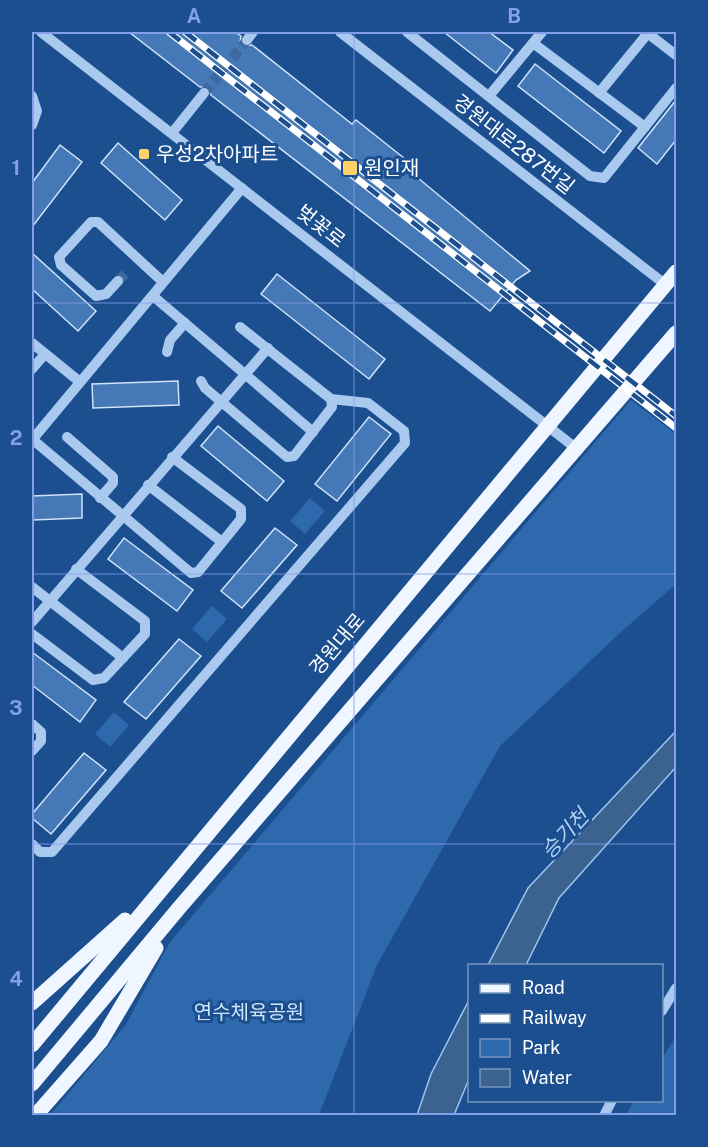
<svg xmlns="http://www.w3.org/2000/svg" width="708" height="1147" font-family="'Public Sans','Noto Sans KR',sans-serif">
  <rect width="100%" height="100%" fill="#1b4f8f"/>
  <g fill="#2e69ad">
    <path d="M631,400L676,434V584L621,632L500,746L377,965L319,1115H50L125,1026L170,942Z"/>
    <path d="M310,498L325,511L305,534L290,521Z"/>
    <path d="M212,606L227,619L207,642L192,629Z"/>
    <path d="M114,712L129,725L110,747L95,734Z"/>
    <path d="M676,1036V1115H626L634,1101L662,1100V1059Z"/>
  </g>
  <g fill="#3c6290" stroke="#9cc4f0" stroke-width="1.5">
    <path d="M676,731V767L559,898L526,965H488L528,888Z"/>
    <path d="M469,1000V1079L454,1115H417L431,1074Z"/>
  </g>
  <g fill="#4478b7" stroke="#cfe3fa" stroke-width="1.5">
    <path d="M129,32H235L241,36L240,42L243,46L252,45L352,124L356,120L404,158L400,163L530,271L516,280L490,311L211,95L208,87H200Z"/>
    <path d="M444,32H489L513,50L496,73Z"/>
    <path d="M535,64L621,131L604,153L518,86Z"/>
    <path d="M676,100V140L657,164L638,148Z"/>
    <path d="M118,143L182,200L165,220L101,163Z"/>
    <path d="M60,145L82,162L32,227V183Z"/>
    <path d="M32,253L96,311L78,331L32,289Z"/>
    <path d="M277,274L385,359L369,379L261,294Z"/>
    <path d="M178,381L179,405L93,408L92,384Z"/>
    <path d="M369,417L391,434L337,501L315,484Z"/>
    <path d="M218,426L284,481L267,501L201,446Z"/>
    <path d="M82,494V518L32,520V496Z"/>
    <path d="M275,528L297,545L242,608L221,591Z"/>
    <path d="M124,538L193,590L177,611L108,559Z"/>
    <path d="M179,639L201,656L146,719L124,702Z"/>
    <path d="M32,652L96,700L80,722L32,685Z"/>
    <path d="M84,753L106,770L51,834L32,818V814Z"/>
  </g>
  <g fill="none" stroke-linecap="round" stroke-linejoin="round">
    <g stroke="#3d69a0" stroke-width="10" stroke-dasharray="10 5" stroke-linecap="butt">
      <path d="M204,93L247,40"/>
      <path d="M118,281L128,271"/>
    </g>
    <g stroke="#a9c9ee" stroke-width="10">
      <path d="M41,32L577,449"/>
      <path d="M340,32L666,285"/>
      <path d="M407,32L590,176L604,178L676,88"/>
      <path d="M646,32L676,55"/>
      <path d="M247,40L253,32"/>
      <path d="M533,43L645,127"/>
      <path d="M599,93L648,33"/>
      <path d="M32,96L37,111L32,125"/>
      <path d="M489,96L542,32"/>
      <path d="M172,133L204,93"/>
      <path d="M118,281L106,294L96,296L61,265L59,257L91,222H98L163,282"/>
      <path d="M153,296L313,432"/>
      <path d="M32,343L80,382"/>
      <path d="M167,352L170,340L185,323"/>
      <path d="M32,369L45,354"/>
      <path d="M201,381L205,388L287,457L294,456L332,407L331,399L240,327"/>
      <path d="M67,437L113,477V483L100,498"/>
      <path d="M32,439L191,573L198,572L241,519V509L172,457"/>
      <path d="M32,440L242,188"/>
      <path d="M148,485L222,542"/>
      <path d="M32,587L123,658"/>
      <path d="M32,622L268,348"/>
      <path d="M32,634L93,680L104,678L145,634V621L76,569"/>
      <path d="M32,724L41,732V741L32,751"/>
      <path d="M32,844L40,852H52L405,443L404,431L368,403L331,399"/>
      <path d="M662,1011L676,988"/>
      <path d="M604,1116L612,1100"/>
    </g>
    <g stroke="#f0f6ff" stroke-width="15">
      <path d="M32,1003L125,920"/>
      <path d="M32,1045L676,272"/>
      <path d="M32,1084L179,908L676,333"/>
      <path d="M35,1116L101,1041L156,948"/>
    </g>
    <defs>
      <g id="rail">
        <path d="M169,32L676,428"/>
        <path d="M185,32L676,416"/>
      </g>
    </defs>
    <use href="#rail" stroke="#fff" stroke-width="7"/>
    <use href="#rail" stroke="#1b4f8f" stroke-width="4.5" stroke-dasharray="14" stroke-linecap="butt"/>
  </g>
  <path fill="none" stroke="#839eea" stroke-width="1.5" stroke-opacity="0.55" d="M354,32V1116M32,303H676M32,574H676M32,844H676"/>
  <g fill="#ffd166" stroke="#1b4f8f" stroke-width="2">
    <rect x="138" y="148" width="12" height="12" rx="3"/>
    <rect x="342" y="160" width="16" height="16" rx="3"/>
  </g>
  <g text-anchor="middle" stroke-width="6" stroke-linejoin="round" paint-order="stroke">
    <g font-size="20" fill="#fff" stroke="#1b4f8f">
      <text transform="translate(514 144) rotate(38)" y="7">경원대로287번길</text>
      <text transform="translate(321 226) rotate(38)" y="7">벚꽃로</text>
      <text transform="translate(337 644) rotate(-50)" y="7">경원대로</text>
    </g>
    <g font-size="20" fill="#fff" stroke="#1b4f8f" text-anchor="start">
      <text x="156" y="161">우성2차아파트</text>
      <text x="364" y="175">원인재</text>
    </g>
    <g font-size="20" fill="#cfe3fa" stroke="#1b4f8f">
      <text x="249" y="1019">연수체육공원</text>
    </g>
    <g font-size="21" font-style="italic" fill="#b5d3f5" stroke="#1b4f8f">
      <text transform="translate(565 834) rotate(-47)" y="7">승기천</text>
    </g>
  </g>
  <rect width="708" height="1147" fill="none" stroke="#1b4f8f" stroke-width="66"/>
  <rect x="468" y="964" width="195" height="138" fill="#1b4f8f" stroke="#7695bc" stroke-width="1.5"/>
  <rect x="480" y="984" width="30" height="9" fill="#f0f6ff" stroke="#7695bc" stroke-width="1.5"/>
  <text x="522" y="994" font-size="18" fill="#ffffff">Road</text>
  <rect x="480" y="1014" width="30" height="9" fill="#ffffff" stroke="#7695bc" stroke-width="1.5"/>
  <text x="522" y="1024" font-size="18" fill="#ffffff">Railway</text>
  <rect x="480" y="1039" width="30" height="18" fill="#2e69ad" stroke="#7695bc" stroke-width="1.5"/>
  <text x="522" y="1054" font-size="18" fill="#ffffff">Park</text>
  <rect x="480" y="1069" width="30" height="18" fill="#3c6290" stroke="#7695bc" stroke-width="1.5"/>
  <text x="522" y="1084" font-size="18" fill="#ffffff">Water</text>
  <rect x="33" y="33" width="642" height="1081" fill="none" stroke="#839eea" stroke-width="2"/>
  <g font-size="20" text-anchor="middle" font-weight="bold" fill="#839eea">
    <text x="194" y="23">A</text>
    <text x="514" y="23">B</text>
    <text x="16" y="175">1</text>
    <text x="16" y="445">2</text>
    <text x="16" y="715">3</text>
    <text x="16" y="986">4</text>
  </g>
</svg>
